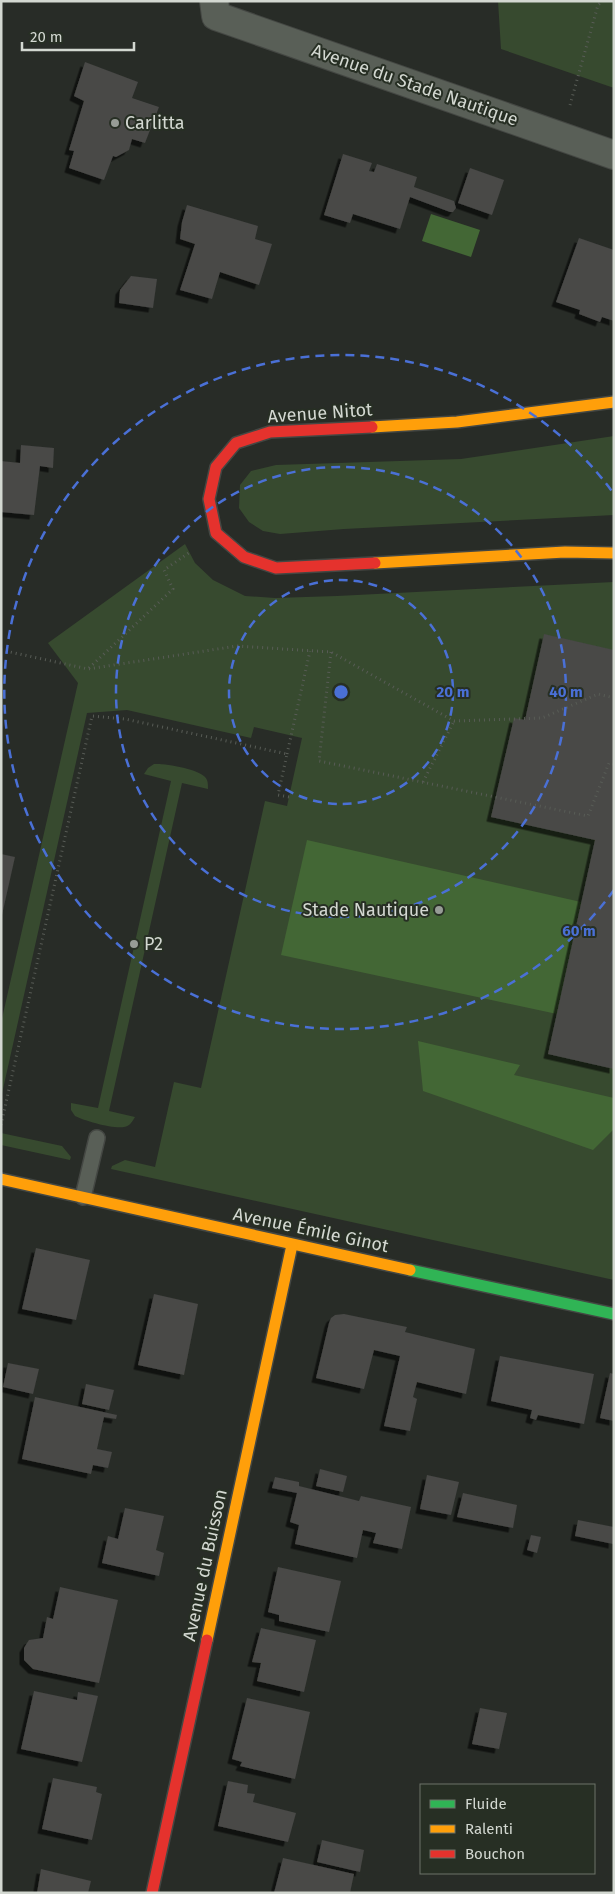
<svg xmlns="http://www.w3.org/2000/svg" width="615" height="1894" font-family="'Fira Sans',sans-serif">
  <defs>
    <filter id="shadow"><feDropShadow dx="-4.5" dy="4.5" stdDeviation="0" flood-color="#0009"/></filter>
  </defs>
  <rect width="100%" height="100%" fill="#282c27"/>
  <g fill="#374a2f">
    <path d="M498,1H614V88L501,49Z"/>
    <path d="M614,436V515L344,529L280,534L263,531L249,522L239,508L240,485L251,471L276,465L461,459Z"/>
    <path d="M185,544L195,563L213,580L245,596L275,598L337,596L614,582V1280L111,1169L112,1166L125,1160L155,1167L174,1082L201,1088L265,801L287,806L302,738L254,727L251,738L127,710L87,713L1,1098V1023L78,683L48,643Z"/>
    <path d="M154,764C164,763 199,769 205,777C208,780 208,784 208,789L182,783L109,1111L135,1117C132,1122 130,1126 124,1127C113,1129 85,1121 75,1116L71,1110V1103L98,1108L171,781L144,774L148,768Z"/>
    <path d="M1,1133L62,1146L71,1157L70,1160L1,1145Z"/>
  </g>
  <g fill="#436735">
    <path d="M431,214L480,230L471,257L422,241Z"/>
    <path d="M307,840L581,902L557,1014L281,955Z"/>
    <path d="M418,1041L520,1065L514,1075L614,1098V1129L593,1150L423,1091Z"/>
  </g>
  <g fill="#484846" filter="url(#shadow)">
    <path d="M85,62L138,82L132,98L159,107L145,143L132,139L129,150L116,157L113,156L104,180L69,168L74,151L69,150L84,101L74,96Z"/>
    <path d="M343,154L372,163L369,171L374,172L377,164L417,177L414,187L454,201L456,208L453,212H450L410,197L400,229L353,214L350,223L324,215Z"/>
    <path d="M470,168L504,180L492,215L458,203Z"/>
    <path d="M187,205L258,226L255,239L272,244L259,285L220,272L212,299L180,290L195,244L180,239L182,222Z"/>
    <path d="M579,238L614,250V321L602,317L600,322L579,314L580,310L556,302Z"/>
    <path d="M131,276L157,279L153,308L119,303L120,290Z"/>
    <path d="M21,445L54,448L53,468L40,466L34,515L1,512V461L20,463Z"/>
    <path d="M544,634L614,650V1069L548,1054L595,840L491,817L514,718L525,720Z"/>
    <path d="M1,854L15,857L2,915H1Z"/>
    <path d="M36,1248L90,1260L76,1320L22,1309Z"/>
    <path d="M154,1294L198,1304L184,1375L138,1365Z"/>
    <path d="M344,1314L407,1327L405,1332L475,1349L466,1394L417,1382L413,1397L417,1399L410,1431L384,1426L400,1356L374,1350L364,1389L316,1378L329,1323L331,1318L335,1315Z"/>
    <path d="M500,1356L594,1374L584,1424L538,1415L536,1420L530,1418L532,1410L491,1401Z"/>
    <path d="M8,1363L39,1369L33,1394L3,1387Z"/>
    <path d="M610,1373L614,1374V1421L600,1418Z"/>
    <path d="M86,1384L114,1390L109,1410L82,1404Z"/>
    <path d="M35,1397L117,1415L116,1419L104,1417L97,1449L112,1452L108,1468L93,1465L91,1474L22,1459Z"/>
    <path d="M320,1469L347,1476L343,1492L316,1486Z"/>
    <path d="M427,1475L459,1482L451,1515L420,1509Z"/>
    <path d="M275,1477L299,1482V1486L359,1501L361,1496L411,1507L402,1549L373,1543L376,1533L363,1530L357,1558L295,1544L299,1525L290,1522L297,1493L272,1488Z"/>
    <path d="M463,1493L517,1505L513,1528L457,1517Z"/>
    <path d="M125,1508L164,1516L156,1550L164,1553L159,1576L102,1563L108,1536L118,1539Z"/>
    <path d="M578,1520L614,1527L613,1544L575,1536Z"/>
    <path d="M531,1535L541,1537L537,1553L527,1550Z"/>
    <path d="M278,1567L341,1581L329,1632L279,1621V1615L268,1612Z"/>
    <path d="M60,1587L118,1600L99,1683L33,1669L24,1660V1648L27,1643L29,1640L43,1638L47,1617L53,1619Z"/>
    <path d="M261,1628L316,1640L304,1692L257,1681L261,1663L252,1662Z"/>
    <path d="M34,1691L77,1700L78,1692L98,1696L82,1762L21,1749Z"/>
    <path d="M247,1698L310,1712L295,1779L240,1766L242,1762L232,1759Z"/>
    <path d="M480,1708L507,1713L499,1749L472,1744Z"/>
    <path d="M53,1778L97,1787L96,1792L102,1794L92,1840L42,1829Z"/>
    <path d="M228,1781L248,1785L247,1793L255,1794L253,1802L296,1813L288,1842L218,1826Z"/>
    <path d="M322,1840L364,1850L360,1872L317,1862Z"/>
    <path d="M283,1858L354,1874L350,1893H274Z"/>
    <path d="M41,1869L91,1881L88,1893H37Z"/>
  </g>
  <g fill="none" stroke-linecap="round" stroke-linejoin="round">
    <defs>
      <path id="lane" d="M83,1197L97,1138"/>
      <path id="street" d="M214,1L216,16L614,155"/>
      <path id="fast" d="M410,1270L614,1314"/>
      <g id="slow">
        <path d="M372,427L457,422L614,402"/>
        <path d="M375,563L565,552L614,553"/>
        <path d="M1,1179L410,1270"/>
        <path d="M207,1640L292,1245"/>
      </g>
      <g id="jam">
        <path d="M372,427L270,432L236,443L216,467L209,499L216,533L244,557L276,568L375,563"/>
        <path d="M152,1893L207,1640"/>
      </g>
    </defs>
    <use href="#lane" stroke="#444743" stroke-width="18"/>
    <use href="#street" stroke="#444743" stroke-width="30"/>
    <use href="#fast" stroke="#444743" stroke-width="14"/>
    <use href="#slow" stroke="#444743" stroke-width="14"/>
    <use href="#jam" stroke="#444743" stroke-width="14"/>
    <g stroke="#585c56" stroke-width="3" stroke-dasharray="1 4" stroke-linecap="butt">
      <path d="M570,105L598,5L603,1"/>
      <path d="M1,650L88,669L237,646L331,652L454,721L542,718L598,694L614,698"/>
      <path d="M331,652L319,761L588,816L609,763L614,764"/>
      <path d="M89,668L173,589L164,570L190,552"/>
      <path d="M287,754L310,651"/>
      <path d="M423,782L454,721"/>
      <path d="M1,1125L92,716L125,719L287,754L278,795L289,797"/>
    </g>
    <use href="#lane" stroke="#595f57" stroke-width="15"/>
    <use href="#street" stroke="#595f57" stroke-width="28"/>
    <use href="#fast" stroke="#30b455" stroke-width="11"/>
    <use href="#slow" stroke="#ff9f0a" stroke-width="11"/>
    <use href="#jam" stroke="#e5322d" stroke-width="11"/>
  </g>
  <g fill="none" stroke="#4a70d6" stroke-width="2.5" stroke-dasharray="9 6">
    <circle cx="341" cy="692" r="112"/>
    <circle cx="341" cy="692" r="225"/>
    <path d="M614 890A337 337 0 1 1 614 494"/>
  </g>
  <g fill="#979c96" stroke="#272f24" stroke-width="2">
    <circle cx="115" cy="123" r="5"/>
    <circle cx="439" cy="910" r="5"/>
    <circle cx="134" cy="944" r="5"/>
  </g>
  <g text-anchor="middle" stroke-width="4" stroke-linejoin="round" paint-order="stroke">
    <g font-size="18" fill="#d3d8d1" stroke="#272f24">
      <text transform="translate(415 85) rotate(19)" y="6">Avenue du Stade Nautique</text>
      <text transform="translate(320 413) rotate(-4)" y="6">Avenue Nitot</text>
      <text transform="translate(311 1230) rotate(12)" y="6">Avenue Émile Ginot</text>
      <text transform="translate(205 1565) rotate(-78)" y="6">Avenue du Buisson</text>
    </g>
    <g font-size="18" fill="#d3d8d1" stroke="#272f24" text-anchor="start">
      <text x="125" y="129">Carlitta</text>
      <text x="429" y="916" text-anchor="end">Stade Nautique</text>
      <text x="144" y="950">P2</text>
    </g>
  </g>
  <circle cx="341" cy="692" r="8" fill="#4a70d6" stroke="#272f24" stroke-width="2.5"/>
  <g font-size="15" text-anchor="middle" font-weight="bold" fill="#4a70d6" stroke="#272f24" stroke-width="4" stroke-linejoin="round" paint-order="stroke">
    <text x="453" y="697">20 m</text>
    <text x="566" y="697">40 m</text>
    <text x="579" y="936">60 m</text>
  </g>
  <rect width="615" height="1894" fill="none" stroke="#d3d8d1" stroke-width="5"/>
  <rect x="420" y="1784" width="175" height="90" fill="#272f24" stroke="#6c7369"/>
  <rect x="430" y="1800" width="25" height="8" fill="#30b455" stroke="#6c7369"/>
  <text x="465" y="1809" font-size="15" fill="#d3d8d1">Fluide</text>
  <rect x="430" y="1825" width="25" height="8" fill="#ff9f0a" stroke="#6c7369"/>
  <text x="465" y="1834" font-size="15" fill="#d3d8d1">Ralenti</text>
  <rect x="430" y="1850" width="25" height="8" fill="#e5322d" stroke="#6c7369"/>
  <text x="465" y="1859" font-size="15" fill="#d3d8d1">Bouchon</text>
  <path d="M22 42v8h112v-8" fill="none" stroke="#d3d8d1" stroke-width="2.5"/>
  <text x="30" y="42" font-size="15" fill="#d3d8d1" stroke="#272f24" stroke-width="4" paint-order="stroke">20 m</text>
</svg>
